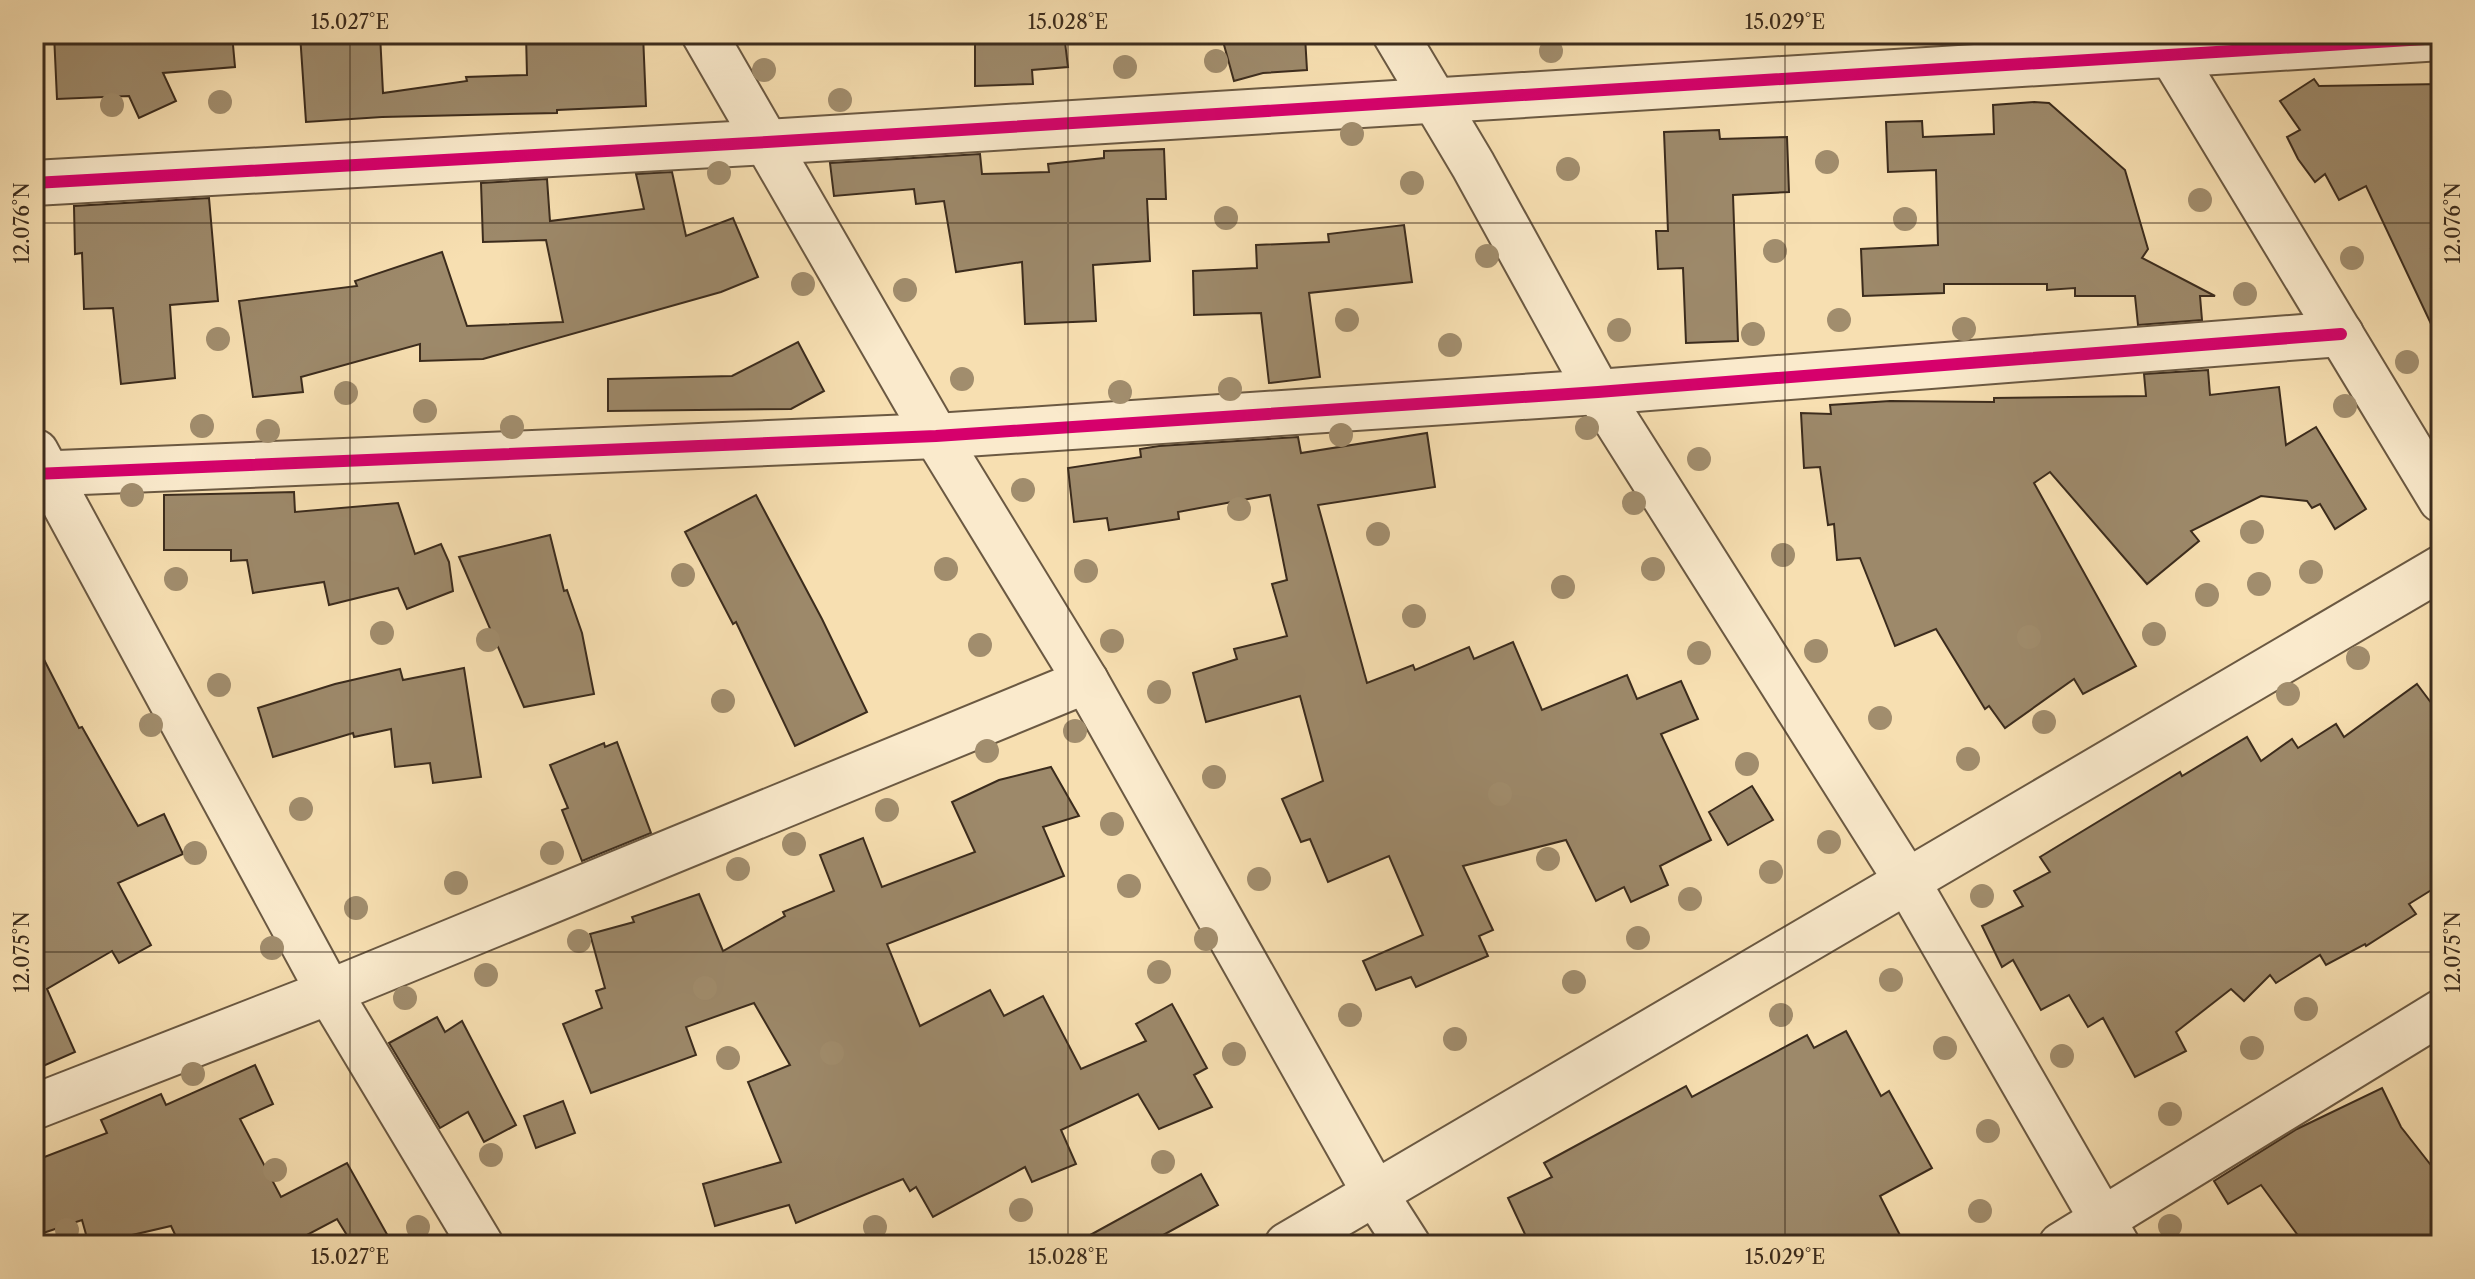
<svg xmlns="http://www.w3.org/2000/svg" width="2475" height="1279" font-family="'Libre Caslon Text',serif">
  <rect width="100%" height="100%" fill="#f7dfb1"/>
  <filter id="stains"><feTurbulence type="fractalNoise" baseFrequency=".0025" numOctaves="4"/><feColorMatrix values="0 0 0 0 .2 0 0 0 0 .09 0 0 0 0 .02 0 0 0 .5 -.17"/></filter>
  <radialGradient id="worn" r=".72"><stop offset=".6" stop-color="#630" stop-opacity="0"/><stop offset="1" stop-color="#630" stop-opacity=".3"/></radialGradient>
  <g fill="#9d896a" stroke="#3c2c1d" stroke-width="2">
    <path d="M54,34H232L235,67L163,73L176,101L139,118L129,96L57,99Z"/>
    <path d="M300,34H380L383,93L467,81L466,77L527,75L526,34H643L646,106L557,110V113L382,117L306,122Z"/>
    <path d="M975,34H1064L1068,67L1032,70L1033,84L975,86Z"/>
    <path d="M1221,34H1265V39L1305,36L1307,70L1263,73L1234,81Z"/>
    <path d="M2314,79L2319,86L2441,84V242L2431,249L2441,266V345L2366,186L2339,200L2325,174L2315,182L2298,159L2287,137L2300,130L2280,101Z"/>
    <path d="M2034,102L2049,103L2125,170L2148,249L2142,258L2215,296H2200L2202,320L2138,325L2135,296H2075V288L2047,290V284H1944V293L1863,296L1861,249L1938,245L1936,170L1888,172L1886,122L1922,121L1923,137L1994,134L1993,105Z"/>
    <path d="M1719,130L1720,139L1787,137L1789,192L1733,195L1738,341L1686,343L1683,268L1658,269L1656,231H1668L1664,132Z"/>
    <path d="M1164,149L1166,199H1147L1150,261L1093,265L1096,321L1025,324L1022,262L956,272L944,201L916,204L914,189L834,196L830,163L980,154L982,174L1049,172L1048,164L1104,158V151Z"/>
    <path d="M672,172L686,236L733,218L758,277L721,292L483,359L420,361V344L301,377L303,392L253,397L239,301L357,286L355,281L442,252L467,326L563,322L546,240L483,242L481,183L547,179L550,221L644,209L636,174Z"/>
    <path d="M209,198L218,301L170,305L175,378L121,384L113,308L84,309L82,253L75,254L74,206Z"/>
    <path d="M1404,225L1412,282L1309,293L1320,377L1269,383L1261,313L1194,315L1193,271L1257,268L1256,245L1329,242L1328,234Z"/>
    <path d="M798,342L824,391L791,409L608,411V379L732,376Z"/>
    <path d="M2208,370L2210,395L2279,387L2286,445L2316,427L2366,509L2335,529L2320,504L2312,508L2307,501L2261,496L2191,531L2199,541L2147,584L2050,472L2034,483L2136,666L2083,694L2074,679L2005,728L1989,706L1985,709L1936,629L1895,646L1860,558L1837,560L1834,524L1828,525L1820,467L1804,468L1801,413L1831,414L1830,405L1890,401L1994,402V398L2146,396L2144,374Z"/>
    <path d="M1427,433L1435,487L1318,505L1367,683L1413,665L1415,670L1469,647L1474,659L1513,642L1542,710L1627,675L1637,699L1681,681L1698,719L1661,734L1711,840L1660,866L1668,885L1631,902L1624,887L1596,901L1566,840L1463,866L1493,930L1479,936L1488,956L1416,987L1411,977L1376,990L1363,961L1423,935L1389,856L1328,882L1310,839L1301,842L1282,799L1323,781L1300,696L1206,722L1193,673L1237,659L1234,649L1287,636L1272,584L1287,580L1270,495L1178,512L1179,519L1109,530L1107,518L1074,522L1068,468L1141,457L1140,449L1159,446L1298,437L1301,453Z"/>
    <path d="M294,492L295,512L398,503L415,554L441,544L449,562L453,591L407,609L398,588L329,605L324,582L253,593L247,560L231,561V550H164V495Z"/>
    <path d="M756,495L822,619L867,712L795,746L736,622L733,624L685,532Z"/>
    <path d="M550,535L564,591L567,590L582,633L594,694L524,707L459,557Z"/>
    <path d="M34,640L79,728L82,727L138,826L164,814L183,854L118,883L151,945L119,963L112,951L47,989L75,1052L34,1070Z"/>
    <path d="M464,668L481,777L433,783L430,763L395,767L391,729L354,737L353,733L273,757L258,708L335,684L400,669L403,680Z"/>
    <path d="M2417,684L2441,716V884L2409,904L2416,914L2366,946L2365,944L2326,965L2320,955L2276,983L2270,975L2244,1001L2231,989L2176,1032L2186,1051L2135,1077L2103,1018L2088,1027L2069,995L2041,1010L2013,960L2002,967L1982,926L2023,906L2014,891L2050,872L2040,857L2180,772L2182,776L2247,737L2261,761L2292,739L2298,748L2336,724L2344,737Z"/>
    <path d="M617,742L651,833L582,861L562,810L568,808L550,765L604,743L605,747Z"/>
    <path d="M1051,767L1079,816L1043,827L1064,876L887,944L920,1026L990,990L1004,1016L1043,996L1081,1069L1146,1041L1136,1024L1172,1004L1207,1068L1194,1075L1212,1107L1159,1129L1138,1094L1061,1130L1076,1164L1032,1182L1025,1167L933,1217L916,1187L910,1191L903,1179L796,1223L789,1205L715,1226L703,1184L781,1162L748,1082L790,1065L754,1003L686,1027L696,1055L591,1093L563,1024L602,1008L596,991L605,988L590,934L634,922L632,917L699,894L723,951L785,916L783,912L834,891L820,855L863,838L882,887L975,852L952,802L999,780Z"/>
    <path d="M1752,786L1773,820L1728,845L1709,812Z"/>
    <path d="M437,1017L445,1032L462,1021L516,1125L484,1142L468,1112L440,1128L389,1043Z"/>
    <path d="M1846,1031L1881,1096L1889,1091L1932,1168L1880,1196L1905,1245H1530L1508,1198L1552,1177L1544,1163L1686,1086L1692,1097L1807,1035L1814,1048Z"/>
    <path d="M255,1065L273,1104L240,1119L281,1197L347,1163L393,1245H353L337,1219L288,1245H180L171,1226L89,1245L82,1220L34,1236V1161L107,1133L101,1120L161,1094L166,1105Z"/>
    <path d="M2382,1088L2401,1127L2441,1178V1245H2305L2261,1185L2228,1204L2214,1181L2297,1129Z"/>
    <path d="M563,1101L575,1133L536,1148L524,1116Z"/>
    <path d="M1201,1174L1218,1205L1145,1245H1072Z"/>
  </g>
  <g fill="none" stroke-linecap="round" stroke-linejoin="round">
    <defs>
      <g id="minor">
        <path d="M704,34L936,436L1086,681L1376,1195L1408,1245"/>
        <path d="M1395,34L1473,165L1598,392L1907,881L2117,1245"/>
        <path d="M2159,34L2441,500"/>
        <path d="M34,183L767,142L2441,38"/>
        <path d="M36,452L329,992L481,1245"/>
        <path d="M34,474L936,436L1598,392L2341,334"/>
        <path d="M34,1107L329,992L1086,681"/>
        <path d="M1287,1245L2441,568"/>
        <path d="M2061,1245L2441,1012"/>
      </g>
    </defs>
    <use href="#minor" stroke="#6b5942" stroke-width="48"/>
    <use href="#minor" stroke="#faeacc" stroke-width="44"/>
    <defs>
      <g id="cycleway">
        <path d="M34,183L767,142L2441,38"/>
        <path d="M34,474L936,436L1598,392L2341,334"/>
      </g>
    </defs>
    <use href="#cycleway" stroke="#faeacc" stroke-width="17"/>
    <use href="#cycleway" stroke="#d6006c" stroke-width="12"/>
  </g>
  <g fill="#a18d6d">
    <circle cx="1551" cy="51" r="12"/>
    <circle cx="1216" cy="61" r="12"/>
    <circle cx="1125" cy="67" r="12"/>
    <circle cx="764" cy="70" r="12"/>
    <circle cx="840" cy="100" r="12"/>
    <circle cx="220" cy="102" r="12"/>
    <circle cx="112" cy="105" r="12"/>
    <circle cx="1352" cy="134" r="12"/>
    <circle cx="1827" cy="162" r="12"/>
    <circle cx="1568" cy="169" r="12"/>
    <circle cx="719" cy="173" r="12"/>
    <circle cx="1412" cy="183" r="12"/>
    <circle cx="2200" cy="200" r="12"/>
    <circle cx="1226" cy="218" r="12"/>
    <circle cx="1905" cy="219" r="12"/>
    <circle cx="1775" cy="251" r="12"/>
    <circle cx="1487" cy="256" r="12"/>
    <circle cx="2352" cy="258" r="12"/>
    <circle cx="803" cy="284" r="12"/>
    <circle cx="905" cy="290" r="12"/>
    <circle cx="2245" cy="294" r="12"/>
    <circle cx="1347" cy="320" r="12"/>
    <circle cx="1839" cy="320" r="12"/>
    <circle cx="1964" cy="329" r="12"/>
    <circle cx="1619" cy="330" r="12"/>
    <circle cx="1753" cy="334" r="12"/>
    <circle cx="218" cy="339" r="12"/>
    <circle cx="1450" cy="345" r="12"/>
    <circle cx="2407" cy="362" r="12"/>
    <circle cx="962" cy="379" r="12"/>
    <circle cx="1230" cy="389" r="12"/>
    <circle cx="1120" cy="392" r="12"/>
    <circle cx="346" cy="393" r="12"/>
    <circle cx="2345" cy="406" r="12"/>
    <circle cx="425" cy="411" r="12"/>
    <circle cx="202" cy="426" r="12"/>
    <circle cx="512" cy="427" r="12"/>
    <circle cx="1587" cy="428" r="12"/>
    <circle cx="268" cy="431" r="12"/>
    <circle cx="1341" cy="435" r="12"/>
    <circle cx="1699" cy="459" r="12"/>
    <circle cx="1023" cy="490" r="12"/>
    <circle cx="132" cy="495" r="12"/>
    <circle cx="1634" cy="503" r="12"/>
    <circle cx="1239" cy="509" r="12"/>
    <circle cx="2252" cy="532" r="12"/>
    <circle cx="1378" cy="534" r="12"/>
    <circle cx="1783" cy="555" r="12"/>
    <circle cx="946" cy="569" r="12"/>
    <circle cx="1653" cy="569" r="12"/>
    <circle cx="1086" cy="571" r="12"/>
    <circle cx="2311" cy="572" r="12"/>
    <circle cx="683" cy="575" r="12"/>
    <circle cx="176" cy="579" r="12"/>
    <circle cx="2259" cy="584" r="12"/>
    <circle cx="1563" cy="587" r="12"/>
    <circle cx="2207" cy="595" r="12"/>
    <circle cx="1414" cy="616" r="12"/>
    <circle cx="382" cy="633" r="12"/>
    <circle cx="2154" cy="634" r="12"/>
    <circle cx="2029" cy="637" r="12"/>
    <circle cx="488" cy="640" r="12"/>
    <circle cx="1112" cy="641" r="12"/>
    <circle cx="980" cy="645" r="12"/>
    <circle cx="1816" cy="651" r="12"/>
    <circle cx="1699" cy="653" r="12"/>
    <circle cx="2358" cy="658" r="12"/>
    <circle cx="219" cy="685" r="12"/>
    <circle cx="1159" cy="692" r="12"/>
    <circle cx="2288" cy="694" r="12"/>
    <circle cx="723" cy="701" r="12"/>
    <circle cx="1880" cy="718" r="12"/>
    <circle cx="2044" cy="722" r="12"/>
    <circle cx="151" cy="725" r="12"/>
    <circle cx="1075" cy="731" r="12"/>
    <circle cx="987" cy="751" r="12"/>
    <circle cx="1968" cy="759" r="12"/>
    <circle cx="1747" cy="764" r="12"/>
    <circle cx="1214" cy="777" r="12"/>
    <circle cx="1500" cy="794" r="12"/>
    <circle cx="301" cy="809" r="12"/>
    <circle cx="887" cy="810" r="12"/>
    <circle cx="1112" cy="824" r="12"/>
    <circle cx="1829" cy="842" r="12"/>
    <circle cx="794" cy="844" r="12"/>
    <circle cx="195" cy="853" r="12"/>
    <circle cx="552" cy="853" r="12"/>
    <circle cx="1548" cy="859" r="12"/>
    <circle cx="738" cy="869" r="12"/>
    <circle cx="1771" cy="872" r="12"/>
    <circle cx="1259" cy="879" r="12"/>
    <circle cx="456" cy="883" r="12"/>
    <circle cx="1129" cy="886" r="12"/>
    <circle cx="1982" cy="896" r="12"/>
    <circle cx="1690" cy="899" r="12"/>
    <circle cx="356" cy="908" r="12"/>
    <circle cx="1638" cy="938" r="12"/>
    <circle cx="1206" cy="939" r="12"/>
    <circle cx="579" cy="941" r="12"/>
    <circle cx="272" cy="948" r="12"/>
    <circle cx="1159" cy="972" r="12"/>
    <circle cx="486" cy="975" r="12"/>
    <circle cx="1891" cy="980" r="12"/>
    <circle cx="1574" cy="982" r="12"/>
    <circle cx="705" cy="988" r="12"/>
    <circle cx="405" cy="998" r="12"/>
    <circle cx="2306" cy="1009" r="12"/>
    <circle cx="1350" cy="1015" r="12"/>
    <circle cx="1781" cy="1015" r="12"/>
    <circle cx="1455" cy="1039" r="12"/>
    <circle cx="1945" cy="1048" r="12"/>
    <circle cx="2252" cy="1048" r="12"/>
    <circle cx="832" cy="1053" r="12"/>
    <circle cx="1234" cy="1054" r="12"/>
    <circle cx="2062" cy="1056" r="12"/>
    <circle cx="728" cy="1058" r="12"/>
    <circle cx="193" cy="1074" r="12"/>
    <circle cx="2170" cy="1114" r="12"/>
    <circle cx="1988" cy="1131" r="12"/>
    <circle cx="491" cy="1155" r="12"/>
    <circle cx="1163" cy="1162" r="12"/>
    <circle cx="275" cy="1170" r="12"/>
    <circle cx="1021" cy="1210" r="12"/>
    <circle cx="1980" cy="1211" r="12"/>
    <circle cx="2170" cy="1226" r="12"/>
    <circle cx="418" cy="1227" r="12"/>
    <circle cx="875" cy="1227" r="12"/>
    <circle cx="67" cy="1230" r="12"/>
  </g>
  <path fill="none" stroke="#3c2c1d" stroke-width="2" stroke-opacity="0.45" d="M350,34V1245M1068,34V1245M1785,34V1245M34,223H2441M34,952H2441"/>
  <rect width="2475" height="1279" fill="none" stroke="#f7dfb1" stroke-width="88"/>
  <rect x="44" y="44" width="2387" height="1191" fill="none" stroke="#3c2c1d" stroke-width="3"/>
  <g font-size="20" text-anchor="middle" fill="#3c2c1d">
    <text x="350" y="29">15.027°E</text>
    <text x="1068" y="29">15.028°E</text>
    <text x="1785" y="29">15.029°E</text>
    <text transform="translate(22 223) rotate(-90)" y="7">12.076°N</text>
    <text transform="translate(2453 223) rotate(-90)" y="7">12.076°N</text>
    <text transform="translate(22 952) rotate(-90)" y="7">12.075°N</text>
    <text transform="translate(2453 952) rotate(-90)" y="7">12.075°N</text>
    <text x="350" y="1264">15.027°E</text>
    <text x="1068" y="1264">15.028°E</text>
    <text x="1785" y="1264">15.029°E</text>
  </g>
  <rect width="100%" height="100%" filter="url(#stains)"/>
  <rect width="100%" height="100%" fill="url(#worn)"/>
</svg>
